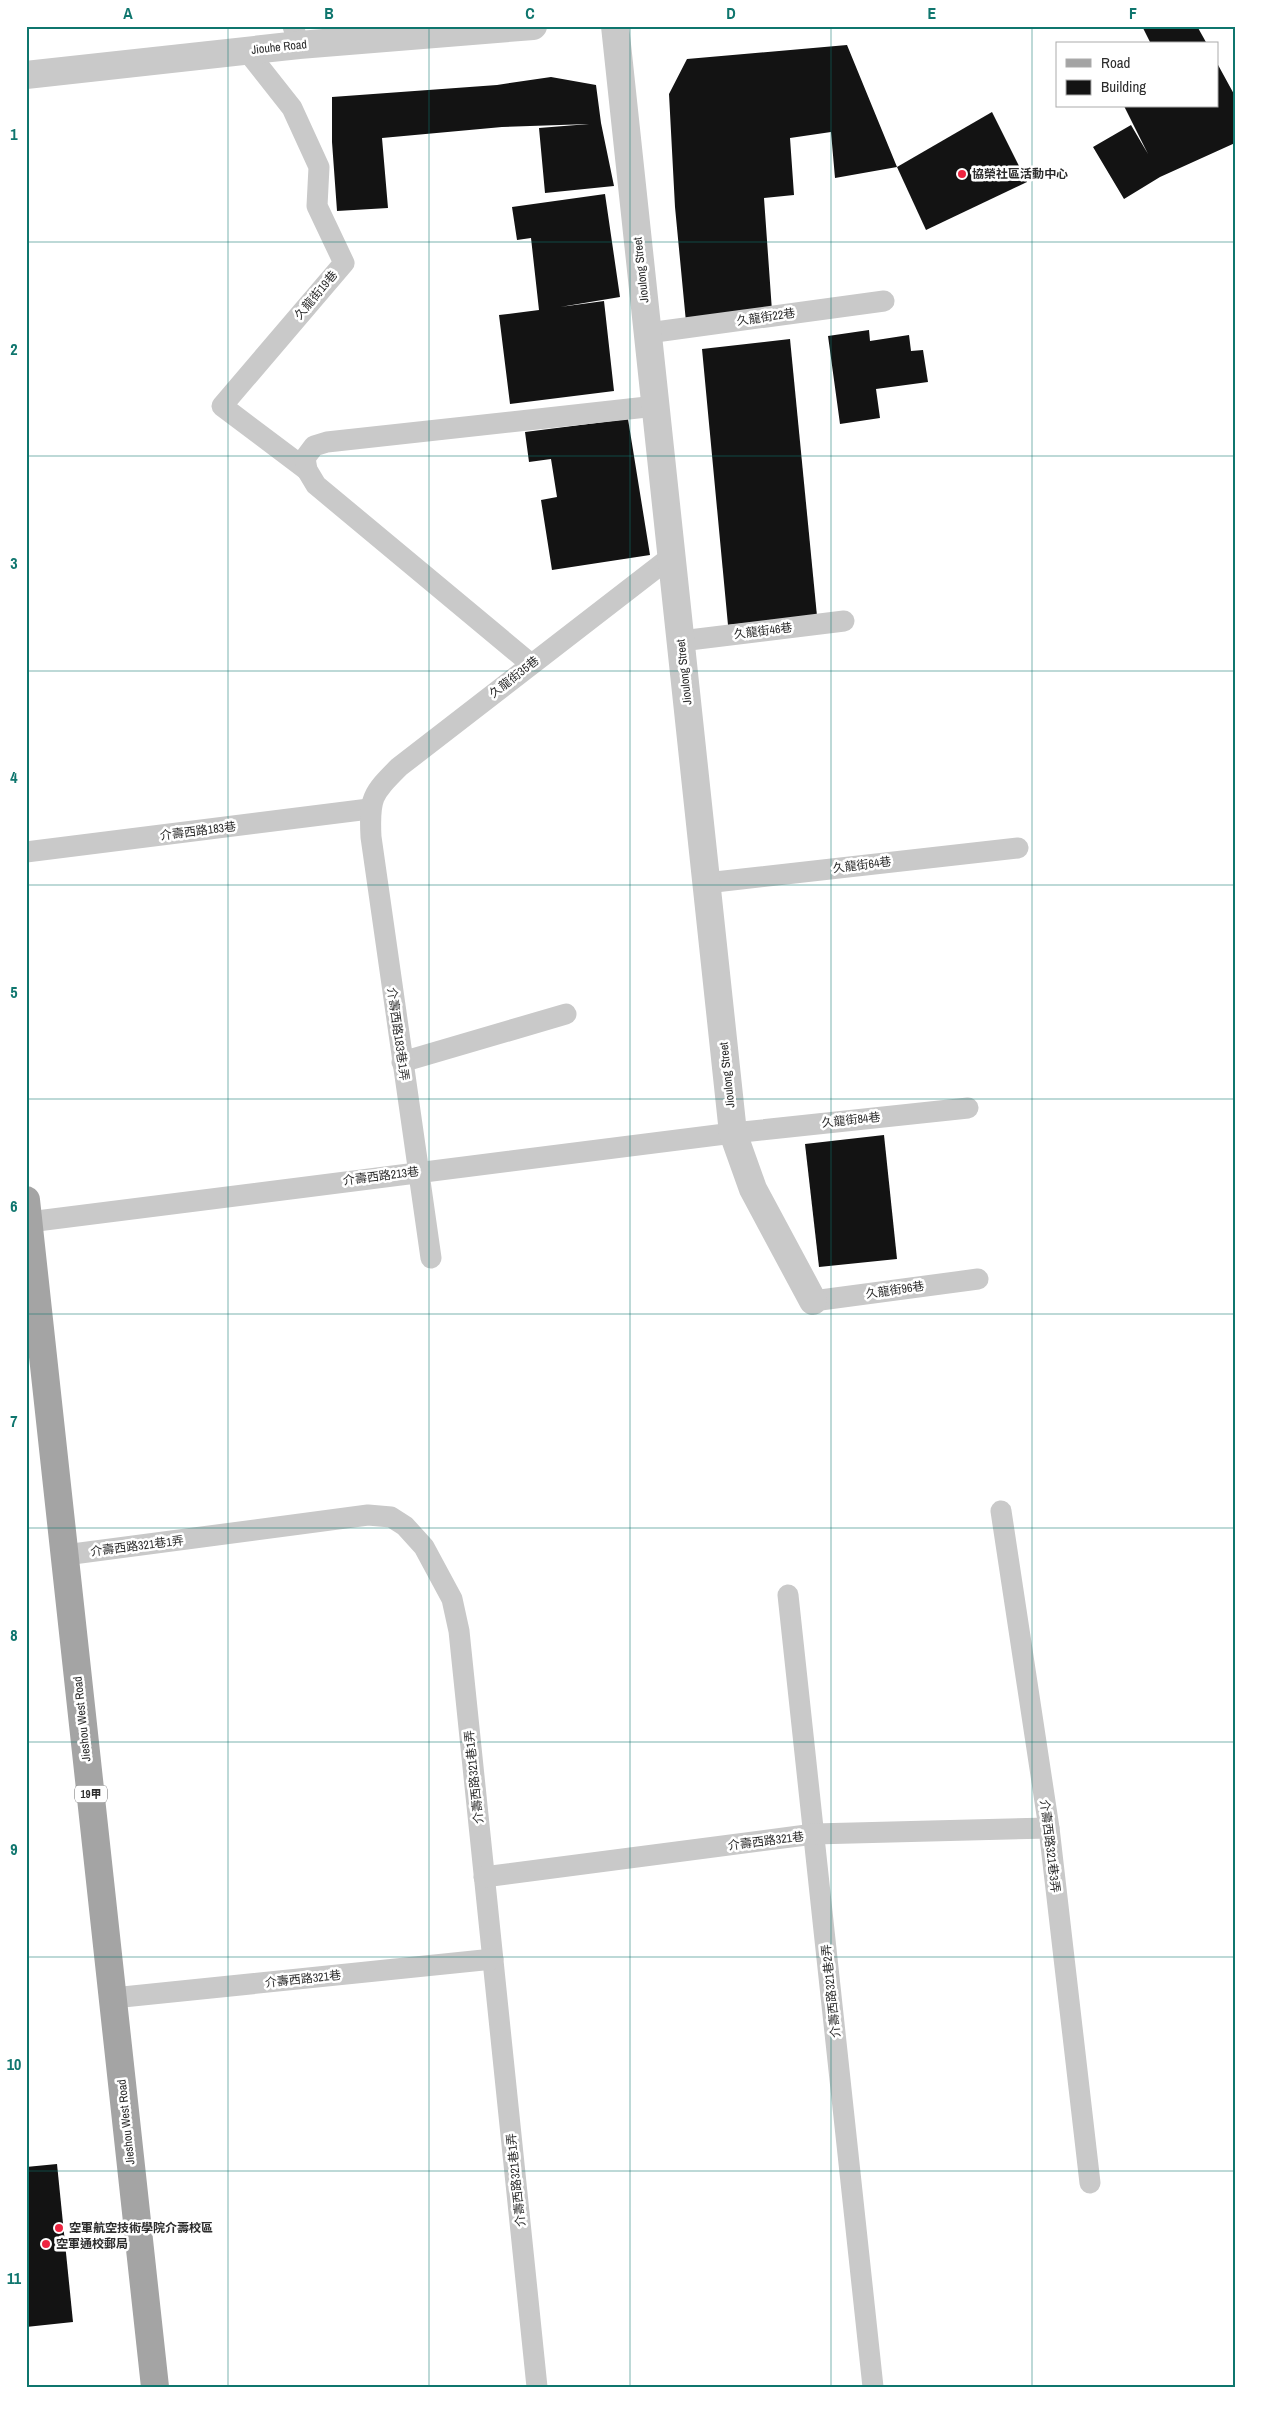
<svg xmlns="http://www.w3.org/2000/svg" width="1261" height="2413" font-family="'Archivo Narrow','Noto Sans TC',sans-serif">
  <rect width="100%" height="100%" fill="#fff"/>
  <g fill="#131313">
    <path d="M1142,26H1197L1207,44H1151Z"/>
    <path d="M847,45L897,167L835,178L831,132L790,138L794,195L764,198L772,311L686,322L675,207L669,94L687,59Z"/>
    <path d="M1217,63L1235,96V143L1160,177L1124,199L1093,147L1131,125L1148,154L1124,106H1217Z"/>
    <path d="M551,77L596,85L601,123L614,186L545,193L539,128L589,124L502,127L382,138L388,208L337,211L332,142V97L497,85Z"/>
    <path d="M992,112L1027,182L926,230L897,167Z"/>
    <path d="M605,194L620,297L560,307L604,301L614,391L510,404L499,315L539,310L531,238L517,240L512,207Z"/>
    <path d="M869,330L870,341L909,335L911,351L923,350L928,382L876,389L880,418L840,424L828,336Z"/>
    <path d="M790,339L817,616L728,625L702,349Z"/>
    <path d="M628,419L650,555L552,570L541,500L557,497L551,459L529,462L525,432Z"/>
    <path d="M884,1135L897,1259L819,1267L805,1144Z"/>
    <path d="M57,2164L73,2322L26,2327V2167Z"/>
  </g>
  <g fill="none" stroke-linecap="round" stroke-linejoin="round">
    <g stroke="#c9c9c9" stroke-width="21">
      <path d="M293,26L299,45"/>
      <path d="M247,51L292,108L319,167L317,206L344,263L222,406L307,470"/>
      <path d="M648,333L884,301"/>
      <path d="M681,641L844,621"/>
      <path d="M531,664L316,485L307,470L305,458L314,446L327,442L656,406"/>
      <path d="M26,852L369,809"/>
      <path d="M706,883L1018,848"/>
      <path d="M402,1062L566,1014"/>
      <path d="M29,1222L733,1133L968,1108"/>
      <path d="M431,1258L371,837C369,798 372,794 399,767L672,556"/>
      <path d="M813,1301L978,1279"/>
      <path d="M1001,1511L1049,1828L1090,2183"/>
      <path d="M65,1555L368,1515L391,1517L405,1526L424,1547L452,1599L459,1631L537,2387"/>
      <path d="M788,1595L873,2387"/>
      <path d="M484,1877L814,1834L1049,1828"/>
      <path d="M113,1998L493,1959"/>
    </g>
    <g stroke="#c9c9c9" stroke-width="28">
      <path d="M615,26L733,1133L753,1189L813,1301"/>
      <path d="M26,75L299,45L533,26"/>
    </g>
    <path stroke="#a4a4a4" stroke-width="28" d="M26,1200L155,2387"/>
  </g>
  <path fill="none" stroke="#0f766e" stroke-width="1" stroke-opacity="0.55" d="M228,26V2387M429,26V2387M630,26V2387M831,26V2387M1032,26V2387M26,242H1235M26,456H1235M26,671H1235M26,885H1235M26,1099H1235M26,1314H1235M26,1528H1235M26,1742H1235M26,1957H1235M26,2171H1235"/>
  <g fill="#ed2440" stroke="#fff" stroke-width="2">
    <circle cx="962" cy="174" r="5"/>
    <circle cx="59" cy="2228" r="5"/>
    <circle cx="46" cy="2244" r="5"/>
  </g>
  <g text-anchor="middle" stroke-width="5" stroke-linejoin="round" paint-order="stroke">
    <rect fill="#fff" stroke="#6b6b6b" stroke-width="1" x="75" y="1785.5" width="32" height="17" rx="4"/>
    <g font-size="11" font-weight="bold" fill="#2c2c2c">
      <text x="91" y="1798">19甲</text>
    </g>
    <g font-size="12" fill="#2c2c2c" stroke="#fff">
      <text transform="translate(279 47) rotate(-6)" y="4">Jiouhe Road</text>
      <text transform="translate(641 270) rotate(-96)" y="4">Jioulong Street</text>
      <text transform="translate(316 295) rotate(-50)" y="4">久龍街19巷</text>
      <text transform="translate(766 317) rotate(-8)" y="4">久龍街22巷</text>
      <text transform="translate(763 631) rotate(-7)" y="4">久龍街46巷</text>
      <text transform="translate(684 672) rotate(-96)" y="4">Jioulong Street</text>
      <text transform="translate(514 677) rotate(-38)" y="4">久龍街35巷</text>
      <text transform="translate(198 831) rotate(-7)" y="4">介壽西路183巷</text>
      <text transform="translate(862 865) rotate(-7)" y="4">久龍街64巷</text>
      <text transform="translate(398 1034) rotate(82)" y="4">介壽西路183巷1弄</text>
      <text transform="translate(727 1075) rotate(-96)" y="4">Jioulong Street</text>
      <text transform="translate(851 1120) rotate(-6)" y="4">久龍街84巷</text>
      <text transform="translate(381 1176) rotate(-7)" y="4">介壽西路213巷</text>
      <text transform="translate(895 1290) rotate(-8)" y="4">久龍街96巷</text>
      <text transform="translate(137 1546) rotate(-7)" y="4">介壽西路321巷1弄</text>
      <text transform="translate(82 1719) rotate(-96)" y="4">Jieshou West Road</text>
      <text transform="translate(474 1777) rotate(-96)" y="4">介壽西路321巷1弄</text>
      <text transform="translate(766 1841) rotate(-7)" y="4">介壽西路321巷</text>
      <text transform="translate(1050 1846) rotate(83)" y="4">介壽西路321巷3弄</text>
      <text transform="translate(303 1979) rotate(-6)" y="4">介壽西路321巷</text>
      <text transform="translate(831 1991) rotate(-96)" y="4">介壽西路321巷2弄</text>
      <text transform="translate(126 2122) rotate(-96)" y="4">Jieshou West Road</text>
      <text transform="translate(516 2180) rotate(-96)" y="4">介壽西路321巷1弄</text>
    </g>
    <g font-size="12" font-weight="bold" fill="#2c2c2c" stroke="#fff" text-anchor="start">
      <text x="972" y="178">協榮社區活動中心</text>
      <text x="69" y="2232">空軍航空技術學院介壽校區</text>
      <text x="56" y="2248">空軍通校郵局</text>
    </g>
  </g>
  <rect width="1261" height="2413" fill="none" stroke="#ffffff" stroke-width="55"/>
  <rect x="1056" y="42" width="162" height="65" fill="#ffffff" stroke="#ababab"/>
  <rect x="1066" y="59" width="25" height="8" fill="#a4a4a4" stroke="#ababab"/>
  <text x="1101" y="68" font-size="15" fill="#2c2c2c">Road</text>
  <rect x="1066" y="80" width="25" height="15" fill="#131313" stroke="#ababab"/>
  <text x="1101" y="92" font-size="15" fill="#2c2c2c">Building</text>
  <rect x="28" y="28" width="1206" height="2358" fill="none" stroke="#0f766e" stroke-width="2"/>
  <g font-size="16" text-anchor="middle" font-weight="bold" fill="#0f766e">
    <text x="128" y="19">A</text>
    <text x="329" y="19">B</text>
    <text x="530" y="19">C</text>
    <text x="731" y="19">D</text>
    <text x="932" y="19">E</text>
    <text x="1133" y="19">F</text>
    <text x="14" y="140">1</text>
    <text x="14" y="355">2</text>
    <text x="14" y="569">3</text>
    <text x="14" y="783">4</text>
    <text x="14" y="998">5</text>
    <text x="14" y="1212">6</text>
    <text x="14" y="1427">7</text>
    <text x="14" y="1641">8</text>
    <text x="14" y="1855">9</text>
    <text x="14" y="2070">10</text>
    <text x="14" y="2284">11</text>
  </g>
</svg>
